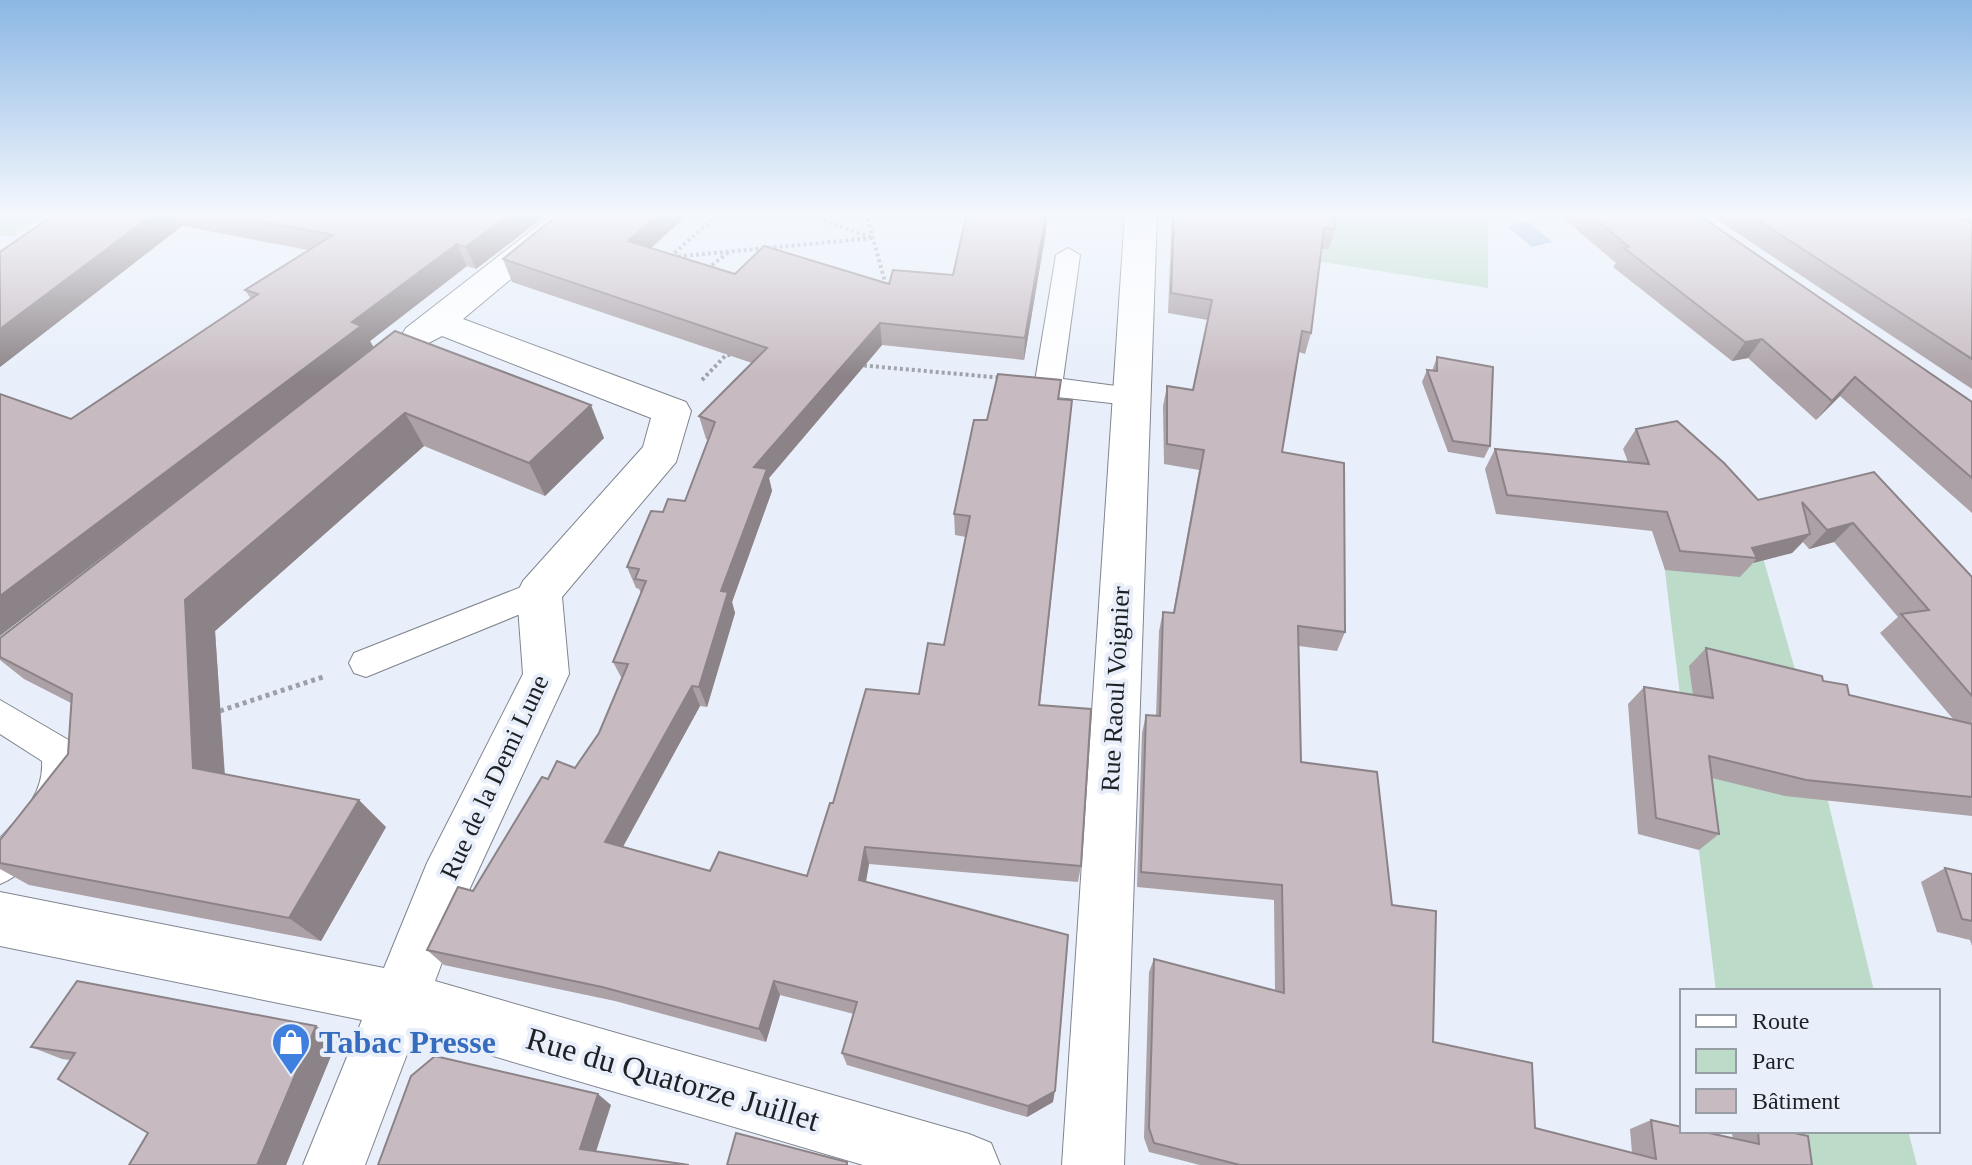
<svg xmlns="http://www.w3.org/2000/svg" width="1972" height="1165" font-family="'Times New Roman',serif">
  <rect width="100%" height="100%" fill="#e8effa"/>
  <g fill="#bcdbc8">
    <path d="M0,213H47L13,237L0,235Z"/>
    <path d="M1171,213H1488V288L1170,238Z"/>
    <path d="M1758,540L1802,694L1874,991H1716L1663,555Z"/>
    <path d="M1732,1131H1908L1917,1165H1736Z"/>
  </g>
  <path fill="#a0bcdf" d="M1528,221L1552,242L1532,247L1507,226Z"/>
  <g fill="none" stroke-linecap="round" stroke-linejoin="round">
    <defs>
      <g id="service">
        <path d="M1068,248L1080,255L1063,379L1139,389L1143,396L1139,403L1129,405L1048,396L1038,394L1034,387L1056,255Z"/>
        <path d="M539,580L550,584L555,593L550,602L366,677L354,673L349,663L354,653Z"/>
        <path d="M0,700L72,742C93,787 43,868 0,884V838C21,815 44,795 42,761L0,734Z"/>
      </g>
      <g id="minor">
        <path d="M554,213H590L463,319L686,402L691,411L676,462L562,597L569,674L470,888L435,981L969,1134L991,1143L1000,1165H863L415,1033L365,1165H303L362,1020L0,946V892L384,968L427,863L523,674L517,593L523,581L643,447L651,418L442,336L419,348L406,344L401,336L406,328Z"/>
        <path d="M1125,213H1157L1124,1165H1062Z"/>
      </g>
    </defs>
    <use href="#service" stroke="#7f858f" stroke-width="2"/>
    <use href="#minor" stroke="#7f858f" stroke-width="2"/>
    <g stroke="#9ca1a9" stroke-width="4" stroke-dasharray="3 3" stroke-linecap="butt">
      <path d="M866,213L887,289"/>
      <path d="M670,257L719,213"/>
      <path d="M672,257L873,238L801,213"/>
      <path d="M707,269L730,251"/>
      <path d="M858,365L1004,378"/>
      <path d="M702,380L726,355H733"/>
    </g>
    <path stroke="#9ca1a9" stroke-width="5" stroke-dasharray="4 4" stroke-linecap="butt" d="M220,711L326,676"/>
    <use href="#service" fill="#fff" fill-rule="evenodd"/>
    <use href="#minor" fill="#fff" fill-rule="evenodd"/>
  </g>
  <g fill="#aba1a6">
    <path d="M56,213H549L476,269L467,266L370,341L373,347L604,438L545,496L424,446L215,631L225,775L386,827L321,941L29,885L0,869V840L68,754L71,703L24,679L0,660V638L186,493L71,419L251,299L245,290L308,250L182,226L0,367V252Z"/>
    <path d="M560,213H689L651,248L735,274L889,284L953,275L1047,213L1046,231L1024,360L882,345L769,478L772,491L732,602L735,613L707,707L700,706L623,847L710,871L807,876L833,803L919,694L944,645L966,537L955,535L954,514L987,420L1061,380L1059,399L1070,422L1040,705L1081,866L1078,882L869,864L866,882L1053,1102L1027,1117L847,1065L842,1053L854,1014L780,995L766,1042L615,1001L444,965L427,950L473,891L548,779L575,768L599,733L622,679L613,662L641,593L639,589L636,588L627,567L663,512L685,501L708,440L706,439L699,416L752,363L512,282L503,259Z"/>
    <path d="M1172,213H1334L1335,229L1329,249H1321L1311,333L1305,354L1299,352L1282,452L1345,632L1337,651L1299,646L1301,762L1392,905L1433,1042L1535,1128L1632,1153L1630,1129L1651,1120L1733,1138L1732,1134L1741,1131H1758L1812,1165H1200L1149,1152L1144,1138L1149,972L1154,959L1275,991L1274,900L1137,887L1142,733L1146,715L1156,716L1159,631L1163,612L1173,613L1199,470L1164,464L1163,406L1167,386L1193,390L1208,320L1168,313Z"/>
    <path d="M1557,213H1696L1972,402V513L1840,396L1816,420L1748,358L1732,361L1613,267L1616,263Z"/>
    <path d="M1707,213H1932L1972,221V389Z"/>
    <path d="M1437,357L1490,446L1484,458L1448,452L1422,382L1427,370L1432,371Z"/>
    <path d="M1636,429L1758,500L1874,472L1972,577V816L1785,796L1712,778L1719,834L1699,850L1638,834L1628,704L1644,687L1693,695L1689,666L1706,648L1823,681L1849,695L1954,720L1880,633L1898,617L1834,542L1809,549L1803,542L1792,553L1753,563L1740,577L1665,570L1652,531L1496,514L1485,469L1495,449L1628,462L1623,449Z"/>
    <path d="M1945,868L1972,874V946L1970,940L1937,932L1921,882Z"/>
    <path d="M338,1039L286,1165H129L148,1133L70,1060L62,1059L31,1047Z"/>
  </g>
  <g fill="#8b8387">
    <path d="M155,213H173L182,226L0,367V329Z"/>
    <path d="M511,213H549L476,269L466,247Z"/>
    <path d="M659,213H689L634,264L628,241Z"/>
    <path d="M1047,213L1046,231L1024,360L1025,338Z"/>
    <path d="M457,244L467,266L370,341L374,348L0,636V596L352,322Z"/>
    <path d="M880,323L882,345L769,478L772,491L732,602L735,613L707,707L699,687L721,591L754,467Z"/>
    <path d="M1762,339L1748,358L1732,361L1745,342Z"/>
    <path d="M1855,377L1840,396L1816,420L1832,401Z"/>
    <path d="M591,405L604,438L545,496L529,463Z"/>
    <path d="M405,413L424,446L215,631L226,796L193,768L185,600Z"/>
    <path d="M1853,523L1834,542L1809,549L1827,530Z"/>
    <path d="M1810,534L1792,553L1753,563L1757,558L1752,548Z"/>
    <path d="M692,686L700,706L616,859L605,842Z"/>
    <path d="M359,800L386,827L321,941L289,918Z"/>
    <path d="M865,847L869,864L863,897L859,880Z"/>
    <path d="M774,981L780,995L766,1042L759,1029Z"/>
    <path d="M316,1026L338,1039L286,1165H257Z"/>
    <path d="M1055,1091L1053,1102L1027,1117L1028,1106Z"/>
    <path d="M598,1094L611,1105L594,1158L580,1149Z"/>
  </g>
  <g fill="#c7bbc1" stroke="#8b8387" stroke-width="2">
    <path d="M56,213H155L0,329V252Z"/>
    <path d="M216,213H511L466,247L457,244L352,322L361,326L0,596V394L71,419L258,294L245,290L333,235Z"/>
    <path d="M560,213H659L628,241L735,274L764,246L889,284L893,270L953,275L967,213H1046L1025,338L880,323L754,467L767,469L721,591L728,592L699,687L692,686L605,842L710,871L719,852L807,876L830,803H833L866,689L919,694L928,643L944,645L970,516L954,514L974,420H987L998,374L1061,380L1058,399L1072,400L1039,705L1091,709L1081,866L865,847L859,880L1068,935L1055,1091L1028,1106L842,1053L857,1002L774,981L759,1029L602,987L427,950L458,887L473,891L542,777L548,779L557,761L575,768L599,733L628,664L613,662L646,581L635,579L639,569L627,567L651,511L663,512L668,499L685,501L715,422L699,416L767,348L503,259Z"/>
    <path d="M1174,213H1334L1335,229L1324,228L1311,333L1302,331L1282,452L1344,463L1345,632L1298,626L1301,762L1377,772L1392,905L1436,911L1433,1042L1532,1063L1535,1128L1656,1159L1651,1120L1682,1127V1131H1700L1759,1144L1758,1131H1785L1808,1136L1812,1165H1240L1154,1143L1149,1128L1154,959L1284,993L1282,885L1141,872L1146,715L1160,716L1163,612L1174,613L1204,450L1167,444V386L1193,390L1212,300L1171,293Z"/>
    <path d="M1588,213H1696L1972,402V478L1855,377L1832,401L1762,339L1745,342L1624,248L1629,247Z"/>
    <path d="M1747,213H1932L1972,221V359Z"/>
    <path d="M395,331L591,405L529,463L405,413L185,600L193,768L359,800L289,918L0,863V840L68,754L72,694L0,657V638Z"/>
    <path d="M1437,357L1493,367L1490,446L1453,441L1427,370L1437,371Z"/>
    <path d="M1677,421L1724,463L1758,500L1874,472L1972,577V696L1901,614L1929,610L1853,523L1827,530L1802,502L1810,534L1752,548L1757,558L1680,551L1667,512L1507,495L1495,449L1649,464L1636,429Z"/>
    <path d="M1706,648L1822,676L1823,681L1847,685L1849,695L1972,724V797L1806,780L1709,756L1719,834L1656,818L1644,687L1713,698Z"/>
    <path d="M1945,868L1972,874V921L1962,919Z"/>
    <path d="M77,981L316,1026L257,1165H129L148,1133L58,1079L75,1053L31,1047Z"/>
    <path d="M435,1056L598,1094L580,1149L689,1165H378L411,1076Z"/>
    <path d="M736,1133L847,1162V1165H727Z"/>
  </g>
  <linearGradient id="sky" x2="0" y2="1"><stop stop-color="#8bb7e4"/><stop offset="0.57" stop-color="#f5f8fd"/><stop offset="1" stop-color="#f5f8fd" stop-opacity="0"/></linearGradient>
  <rect width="1972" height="376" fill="url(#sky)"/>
  <defs>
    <symbol id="shop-pin" viewBox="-11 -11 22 30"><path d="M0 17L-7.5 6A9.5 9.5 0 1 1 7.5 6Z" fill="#3f7fe0" stroke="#e8effa"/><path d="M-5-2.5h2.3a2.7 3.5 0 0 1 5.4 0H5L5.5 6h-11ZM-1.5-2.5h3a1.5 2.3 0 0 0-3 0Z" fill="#fff"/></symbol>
  </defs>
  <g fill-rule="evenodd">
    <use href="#shop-pin" x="269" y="1020" width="44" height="60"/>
  </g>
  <g text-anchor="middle" stroke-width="8" stroke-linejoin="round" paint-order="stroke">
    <g font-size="26" fill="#1e2124" stroke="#e8effa">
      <text transform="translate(1115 689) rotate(-87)" y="9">Rue Raoul Voignier</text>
      <text transform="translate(494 777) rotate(-65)" y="9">Rue de la Demi Lune</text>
    </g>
    <g font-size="32" font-weight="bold" fill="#366cbe" stroke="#e8effa" text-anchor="start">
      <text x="319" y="1053">Tabac Presse</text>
    </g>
    <g font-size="32" fill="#1e2124" stroke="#e8effa">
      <text transform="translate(673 1079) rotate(16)" y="11">Rue du Quatorze Juillet</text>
    </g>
  </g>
  <rect x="1680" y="989" width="260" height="144" fill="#e8effa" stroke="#979da4" stroke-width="2"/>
  <rect x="1696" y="1015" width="40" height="12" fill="#ffffff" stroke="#979da4" stroke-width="2"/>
  <text x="1752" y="1029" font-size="24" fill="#1e2124">Route</text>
  <rect x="1696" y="1049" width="40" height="24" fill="#bcdbc8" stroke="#979da4" stroke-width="2"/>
  <text x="1752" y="1069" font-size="24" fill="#1e2124">Parc</text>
  <rect x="1696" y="1089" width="40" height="24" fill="#c7bbc1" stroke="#979da4" stroke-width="2"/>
  <text x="1752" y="1109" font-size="24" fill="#1e2124">Bâtiment</text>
</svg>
